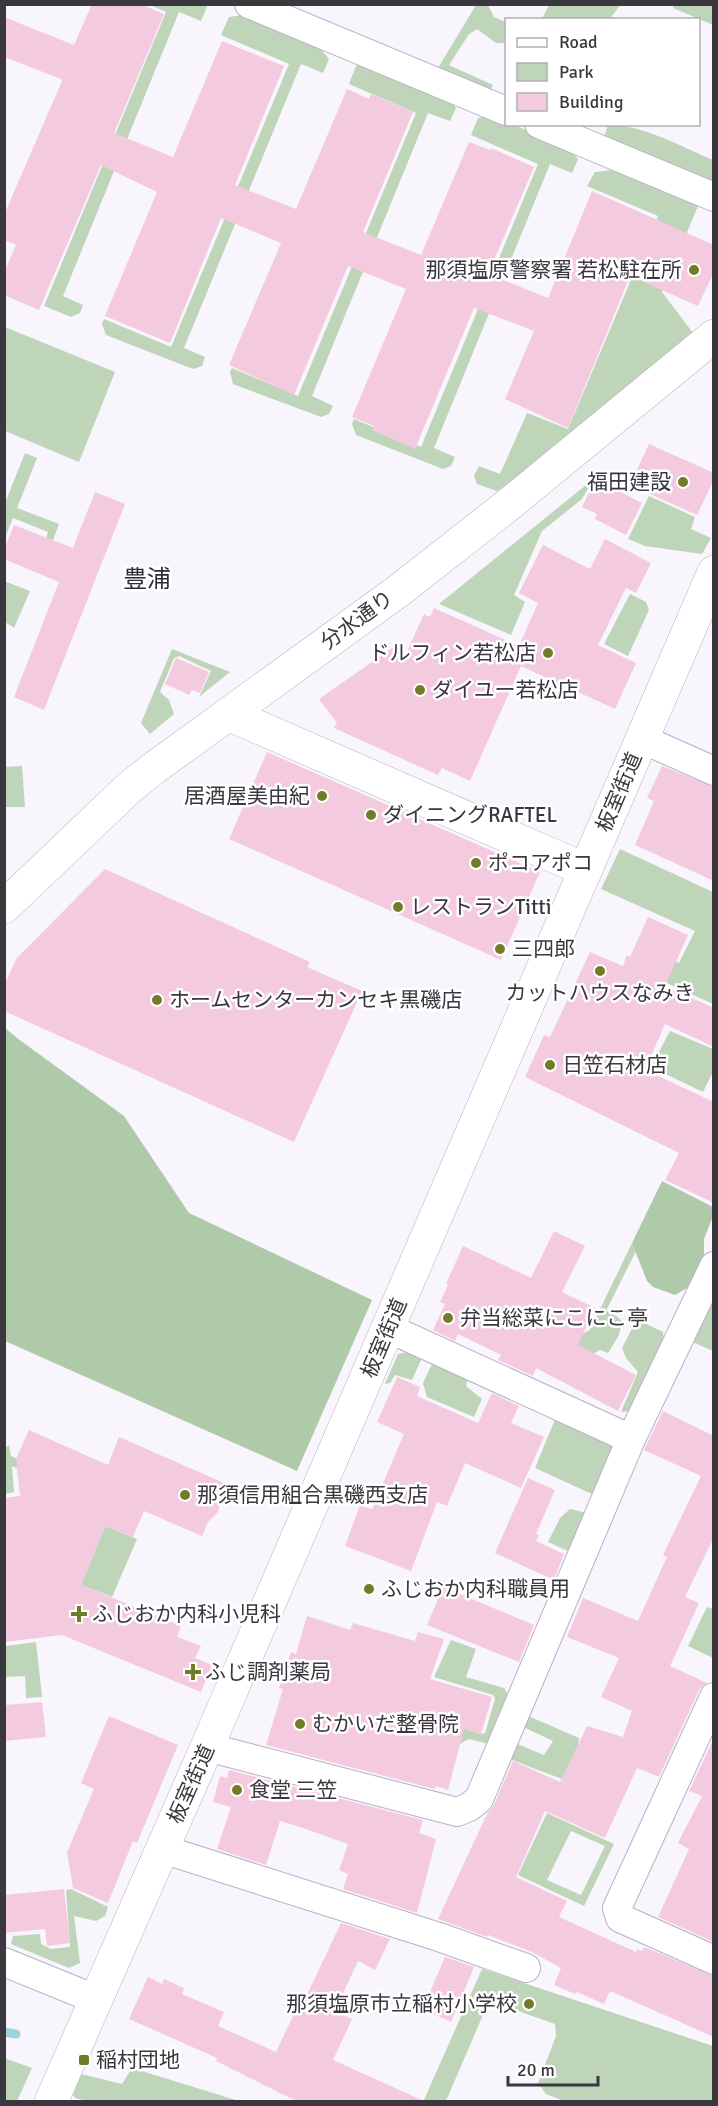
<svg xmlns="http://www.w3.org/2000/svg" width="718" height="2106" font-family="Signika,'Noto Sans JP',sans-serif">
  <rect width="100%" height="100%" fill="#f8f5fd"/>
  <g fill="#bed5b9" fill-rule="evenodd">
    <path d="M150,5H205L207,7L201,21L179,12L63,296L83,305L80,313L71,317L44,306L166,12Z"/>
    <path d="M476,5H488L494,17L506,22V43H496L477,29L469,34L449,65L493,85L490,92L438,68Z"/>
    <path d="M549,5V4L620,5L610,19H542Z"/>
    <path d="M675,5H713V25L673,8Z"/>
    <path d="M243,15L320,48L329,59L323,73L301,64L184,348L205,357L202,366L193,369L106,335L102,324L104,319L171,347L289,64L221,35L229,17Z"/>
    <path d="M370,63L447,97L456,108L450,121L428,113L312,396L333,406L329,414L321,417L233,384L230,372L232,368L298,396L416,113L349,84L356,66Z"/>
    <path d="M492,115L506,124L514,125L569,148L578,159L572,173L550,164L434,448L455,457L451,466L443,469L356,435L352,424L354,419L421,447L538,164L471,135L478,118Z"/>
    <path d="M608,125C642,124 682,147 713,160V182L604,137Z"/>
    <path d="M613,170L698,206L662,292L693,333L577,435L497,491L477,484L474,476L479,466L500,474L527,413L568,429L658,216L587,186L595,172Z"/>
    <path d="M5,327L115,372L79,462L5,431Z"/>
    <path d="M25,453L37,458L17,508L59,524L46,559L39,557L48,532L13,518L5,538V503Z"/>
    <path d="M586,485L589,487L582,499L542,531L514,595L525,602L511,635L439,604Z"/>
    <path d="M649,496L695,517L691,529L711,538L702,554L645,546L628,539Z"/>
    <path d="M4,581L30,591L14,628L5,622Z"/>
    <path d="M630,594L646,602L649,610L628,656L604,644Z"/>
    <path d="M172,649L230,672L199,697L211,671L179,656L174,658L160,692L169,700L174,714L150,734L141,723Z"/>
    <path d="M22,766L25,807H5V767Z"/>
    <path d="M620,849L713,892V1004L660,980L667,958L679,963L695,931L601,889Z"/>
    <path d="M670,1031L713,1049V1072L703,1092L651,1067Z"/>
    <path d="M632,1243L636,1251L606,1311L611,1312L622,1321L619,1335L608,1353L600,1350L587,1357L532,1321L578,1336L590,1330Z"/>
    <path d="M713,1287V1351L690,1341Z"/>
    <path d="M642,1322L663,1332L664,1342L630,1411L621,1412L638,1372L626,1358L622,1348L635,1323Z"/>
    <path d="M408,1352L421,1360L412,1380L395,1375L390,1383L385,1384L398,1354Z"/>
    <path d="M437,1362L469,1375L466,1386L482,1399L474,1417L427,1397L423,1383L431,1366Z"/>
    <path d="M556,1417L610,1441L613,1453L594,1495L535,1468Z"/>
    <path d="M9,1445L11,1456L77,1485L73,1492L12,1466L14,1492L5,1494V1448Z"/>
    <path d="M570,1509L587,1513L570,1552L548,1542L560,1518Z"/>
    <path d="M105,1526L137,1539L112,1597L81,1585Z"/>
    <path d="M707,1607L713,1609V1658L688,1646Z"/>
    <path d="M451,1640L476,1649L466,1677L504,1688L509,1696L489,1744L469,1739L460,1744L433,1742L426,1717L481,1734L485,1733L495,1699L493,1695L434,1677Z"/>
    <path d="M36,1642L42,1697L26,1698L25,1676L5,1677V1646Z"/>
    <path d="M526,1715L579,1738L578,1745L631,1769L562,1779L504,1757L512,1742L544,1755L553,1741L521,1726Z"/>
    <path d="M547,1813L614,1844L584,1906L518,1875ZM571,1831L605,1846L581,1895L547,1880Z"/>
    <path d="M71,1889L108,1907L105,1916L96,1921L74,1916L80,1963L69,1968L11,1944L13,1936L40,1934L41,1944L51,1949L70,1947L66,1890Z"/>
    <path d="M482,1969L713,2046V2101H564L546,2094L538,2083L556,2036L555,2024L501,2005L486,2008L446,2101L423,2102Z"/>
    <path d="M4,2058L32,2068L17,2101H5Z"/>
    <path d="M132,2068L239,2101L93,2102L75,2098L73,2095L81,2074L122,2084Z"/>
  </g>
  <g fill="#afcaa9">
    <path d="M4,1027L17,1038L124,1116L189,1213L372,1300L297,1471L5,1341Z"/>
    <path d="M662,1181L713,1207V1216L704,1239V1255L696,1283L675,1295L653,1287L647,1281L632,1243Z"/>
  </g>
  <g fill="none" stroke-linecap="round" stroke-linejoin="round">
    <path stroke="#9fd2d9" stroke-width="9" d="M4,2032L16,2034"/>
  </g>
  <g fill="#f4cade">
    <path d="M92,4H141L164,14L114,133L173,157L222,41L284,66L235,185L296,209L347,89L369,99L371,94L413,112L363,232L421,255L469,142L490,150L491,148L534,167L488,274L548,298L592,191L714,245V272L698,306L630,276L568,428L505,399L534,331L474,308L415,449L372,430L374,426L352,417L406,289L348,266L294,395L229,365L281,243L221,218L170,343L105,316L157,192L101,165L39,310L4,295V273L16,245L4,240V215L62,81L61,79L4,57V17L74,45Z"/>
    <path d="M649,444L714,473V479L697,515L630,485Z"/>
    <path d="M596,479L642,503L626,535L595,519L597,514L582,507Z"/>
    <path d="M95,492L125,504L44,710L14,697L59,582L4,559V550L14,525L73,548Z"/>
    <path d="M605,539L651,563L636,593L626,588L598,645L636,663L615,709L521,666L470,781L442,768L438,775L334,728L337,723L319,699L392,648L406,654L424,614L430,617L434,608L519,646L538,603L519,593L543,545L590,569Z"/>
    <path d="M176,658L209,672L200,693L192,690L189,695L165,684Z"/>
    <path d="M267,752L540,872L501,960L229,839Z"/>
    <path d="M662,766L714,787V881L635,845L654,801L647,798Z"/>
    <path d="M105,869L310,962L307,967L362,991L294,1142L4,1011V985L17,958Z"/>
    <path d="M648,917L688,935L665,986L714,1008V1047L665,1024L645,1070L714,1102V1203L665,1180L679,1153L525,1077L544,1035L550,1037L590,952L623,966L627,955L630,957Z"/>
    <path d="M554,1231L585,1246L562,1292L595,1308L578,1345L636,1375L618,1411L536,1368L533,1376L505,1363L498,1360L501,1355L458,1334L455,1341L433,1330L445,1304L440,1302L448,1285L446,1284L463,1246L531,1278Z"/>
    <path d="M397,1377L420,1387L417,1396L478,1423L492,1393L519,1406L511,1423L544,1437L521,1488L465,1463L447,1506L437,1502L411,1571L345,1546L360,1505L372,1509L404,1434L377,1422Z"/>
    <path d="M663,1411L714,1436V1537L685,1597L699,1603L670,1666L707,1683L699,1690L659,1777L637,1768L605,1838L545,1811L516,1877L567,1901L559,1917L636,1952L637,1949L642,1951L644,1947L714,1976V2037L610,1991L604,2004L577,1992L575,1994L554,1985L561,1968L532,1952L488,1935L487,1937L438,1919L487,1814L494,1805L513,1761L560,1782L587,1726L623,1737L632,1711L601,1697L619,1658L567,1637L583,1598L638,1621L667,1557L663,1555L701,1476L644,1450Z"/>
    <path d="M29,1430L108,1465L119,1437L224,1483L219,1496L220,1503L218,1512L208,1522L202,1536L144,1511L133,1537L105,1526L81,1585L181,1626L177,1637L201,1646L195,1658L212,1665L201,1692L62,1635L4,1642V1498L20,1496L16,1459Z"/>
    <path d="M528,1478L555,1490L536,1534L539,1535L536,1541L564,1554L554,1580L495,1553Z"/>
    <path d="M443,1587L534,1625L519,1662L427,1625Z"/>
    <path d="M307,1616L350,1630L353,1623L415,1641L418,1632L444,1639L430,1679L492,1697L481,1734L464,1729L448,1790L436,1786L435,1789L266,1745L283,1689L279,1688L291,1652L296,1654Z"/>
    <path d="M42,1702L46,1737L4,1741V1705Z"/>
    <path d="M109,1716L178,1745L137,1843L133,1841L108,1903L73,1888L67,1852L94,1789L81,1783Z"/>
    <path d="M714,1738V1942L658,1917L689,1849L678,1843L702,1796L689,1791Z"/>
    <path d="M229,1770L423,1820L419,1833L436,1839L417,1913L343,1889L348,1874L339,1870L348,1844L303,1828L280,1821L266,1865L217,1849L231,1807L213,1802L220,1776L227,1778Z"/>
    <path d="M64,1889L70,1943L47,1946L45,1929L4,1933V1895Z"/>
    <path d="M341,1923L390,1939L375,1970L358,1961L335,2011L352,2019L333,2060L426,2102H298L216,2061L217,2058L129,2019L148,1977L162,1984L164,1979L184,1988L182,1994L224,2012L218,2026L276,2052L303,1995L306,1997Z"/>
    <path d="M445,1957L474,1967L451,2022L429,2012L433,2004L426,2001Z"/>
  </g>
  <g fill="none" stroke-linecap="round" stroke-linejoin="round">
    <defs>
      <g id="minor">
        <path d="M249,4L506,111"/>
        <path d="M539,124L714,197"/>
        <path d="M642,739L714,771"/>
        <path d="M388,1328L631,1439"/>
        <path d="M714,1697L617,1908L620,1918L714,1960"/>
        <path d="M207,1747L457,1812L469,1807L479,1799L631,1439L714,1266"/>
        <path d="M162,1849L439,1937L526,1968"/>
        <path d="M4,1962L95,1999"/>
      </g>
      <g id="tertiary">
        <path d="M228,714L586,870"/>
        <path d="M4,907L130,787L154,768L397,592L508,505L714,336"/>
      </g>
      <path id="secondary" d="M51,2102L207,1747L714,572"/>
    </defs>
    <use href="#minor" stroke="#b9b0c3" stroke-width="30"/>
    <use href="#tertiary" stroke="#b9b0c3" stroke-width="34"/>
    <use href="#secondary" stroke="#b9b0c3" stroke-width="34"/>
    <use href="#minor" stroke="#fff" stroke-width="28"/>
    <use href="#tertiary" stroke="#fff" stroke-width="33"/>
    <use href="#secondary" stroke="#fff" stroke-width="33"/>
  </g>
  <g fill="#727c28" stroke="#fff" stroke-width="2">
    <circle cx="694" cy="270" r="6"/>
    <circle cx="683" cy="482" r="6"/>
    <circle cx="548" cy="653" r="6"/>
    <circle cx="420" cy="690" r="6"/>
    <circle cx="322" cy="796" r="6"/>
    <circle cx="371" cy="815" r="6"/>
    <circle cx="476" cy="863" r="6"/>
    <circle cx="398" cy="907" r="6"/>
    <circle cx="500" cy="949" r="6"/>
    <circle cx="600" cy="971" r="6"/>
    <circle cx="157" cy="1000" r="6"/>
    <circle cx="550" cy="1065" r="6"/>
    <circle cx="448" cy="1318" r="6"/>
    <circle cx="185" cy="1495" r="6"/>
    <circle cx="369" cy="1589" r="6"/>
    <path d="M76 1605h6v6h6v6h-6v6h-6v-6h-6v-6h6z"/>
    <path d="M190 1663h6v6h6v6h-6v6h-6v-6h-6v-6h6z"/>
    <circle cx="300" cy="1724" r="6"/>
    <circle cx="237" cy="1790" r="6"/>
    <circle cx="529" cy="2004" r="6"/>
    <rect x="78" y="2054" width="12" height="12" rx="3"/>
  </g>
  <g text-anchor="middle" stroke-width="5" stroke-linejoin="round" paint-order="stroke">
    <g font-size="21" fill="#3a373e" stroke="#fff" text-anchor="start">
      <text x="682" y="277" text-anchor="end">那須塩原警察署 若松駐在所</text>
      <text x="671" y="489" text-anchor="end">福田建設</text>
      <text x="536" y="660" text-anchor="end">ドルフィン若松店</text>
      <text x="432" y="697">ダイユー若松店</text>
      <text x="310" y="803" text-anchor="end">居酒屋美由紀</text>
      <text x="383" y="822">ダイニングRAFTEL</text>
      <text x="488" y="870">ポコアポコ</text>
      <text x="410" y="914">レストランTitti</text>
      <text x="512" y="956">三四郎</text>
      <text x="600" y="1000" text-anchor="middle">カットハウスなみき</text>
      <text x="169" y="1007">ホームセンターカンセキ黒磯店</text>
      <text x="562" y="1072">日笠石材店</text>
      <text x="460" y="1325">弁当総菜にこにこ亭</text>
      <text x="197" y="1502">那須信用組合黒磯西支店</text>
      <text x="381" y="1596">ふじおか内科職員用</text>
      <text x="92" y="1621">ふじおか内科小児科</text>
      <text x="205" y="1679">ふじ調剤薬局</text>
      <text x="312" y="1731">むかいだ整骨院</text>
      <text x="249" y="1797">食堂 三笠</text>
      <text x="517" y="2011" text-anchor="end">那須塩原市立稲村小学校</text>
      <text x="96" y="2067">稲村団地</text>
    </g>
    <g font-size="21" fill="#3a373e" stroke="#fff">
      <text transform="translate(357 620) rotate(-36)" y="7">分水通り</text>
      <text transform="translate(619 792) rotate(-67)" y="7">板室街道</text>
      <text transform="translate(384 1338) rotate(-67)" y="7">板室街道</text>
      <text transform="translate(191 1784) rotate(-66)" y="7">板室街道</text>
    </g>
    <g font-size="24" fill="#302938" stroke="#fff">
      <text x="147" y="587">豊浦</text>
    </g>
  </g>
  <rect width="718" height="2106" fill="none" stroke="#3a373e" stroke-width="12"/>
  <rect x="505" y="18" width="195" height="108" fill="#ffffff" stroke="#b0afb2" stroke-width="1.5"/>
  <rect x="517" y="38" width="30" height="9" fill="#ffffff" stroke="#b0afb2" stroke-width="1.5"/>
  <text x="559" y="48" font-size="18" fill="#3a373e">Road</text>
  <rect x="517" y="63" width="30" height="18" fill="#bed5b9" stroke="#b0afb2" stroke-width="1.5"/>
  <text x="559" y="78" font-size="18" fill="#3a373e">Park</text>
  <rect x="517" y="93" width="30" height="18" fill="#f4cade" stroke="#b0afb2" stroke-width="1.5"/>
  <text x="559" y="108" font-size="18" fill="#3a373e">Building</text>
  <path d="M508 2076v9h90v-9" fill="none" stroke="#3a373e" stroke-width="3"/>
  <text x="517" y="2076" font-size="18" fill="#3a373e" stroke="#ffffff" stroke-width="4.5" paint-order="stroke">20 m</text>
</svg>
